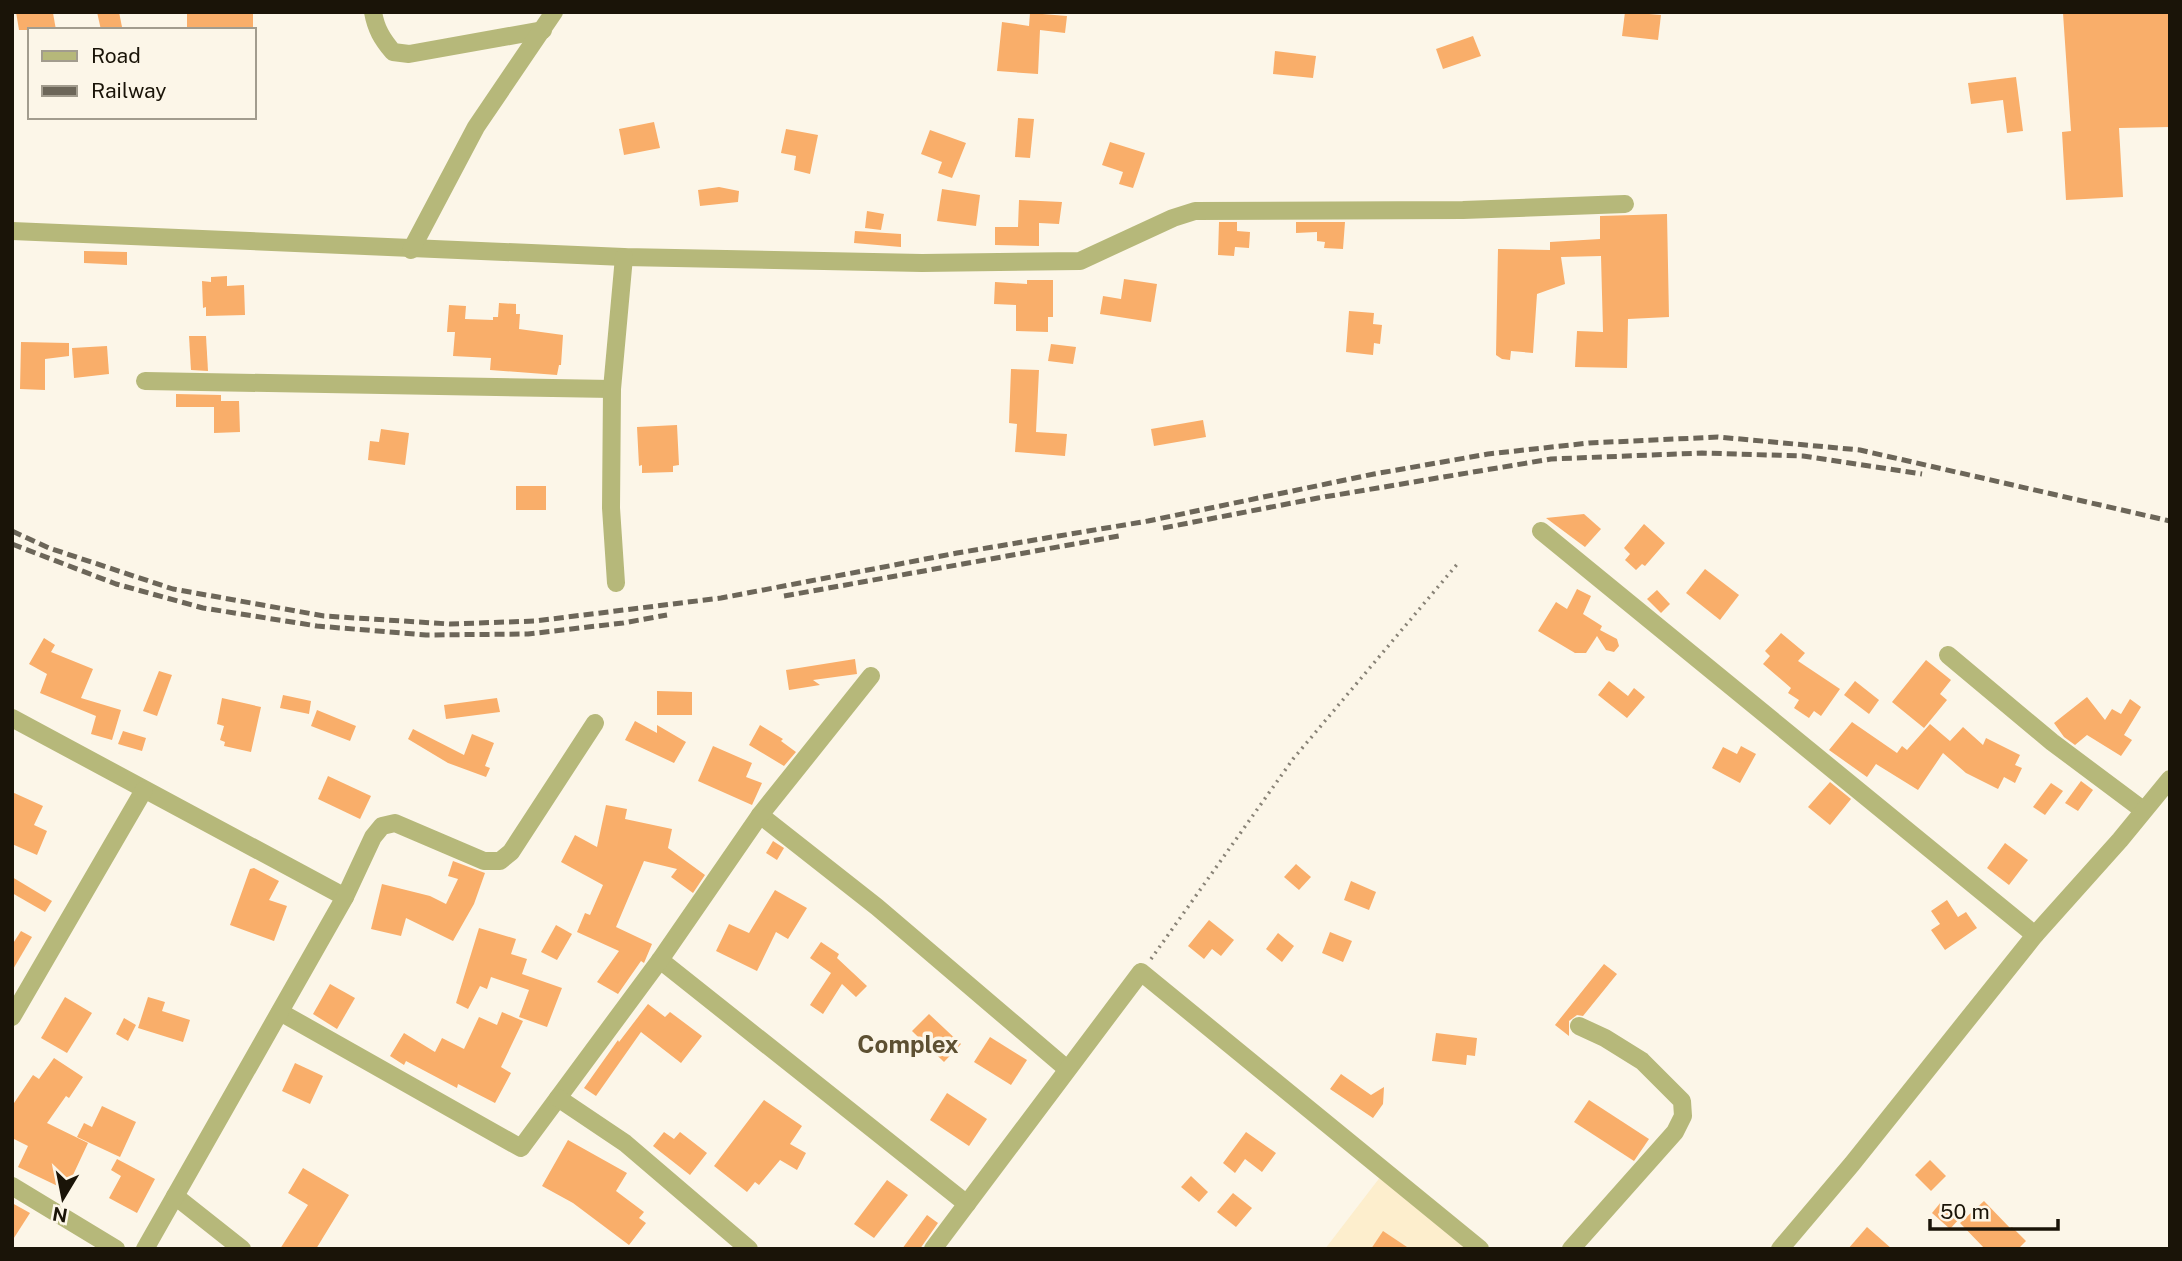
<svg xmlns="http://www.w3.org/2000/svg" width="2182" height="1261" font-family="'Public Sans',sans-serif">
  <rect width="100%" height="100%" fill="#fcf6e8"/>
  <path fill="#fdeecd" d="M1381,1176L1470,1249H1325Z"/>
  <g fill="#f9ae6a">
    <path d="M16,12L53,13L56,30H19Z"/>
    <path d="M97,12H119L122,27L101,30Z"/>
    <rect x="187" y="12" width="66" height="18"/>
    <path d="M1625,12L1661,15L1658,40L1622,36Z"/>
    <path d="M2170,12V127L2119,128L2123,197L2066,200L2062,132L2071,131L2063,13Z"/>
    <path d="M1030,13L1067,16L1065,33L1040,30L1038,74L997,71L1002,22L1029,26Z"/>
    <path d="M1473,36L1481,56L1443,69L1436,49Z"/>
    <path d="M1275,51L1316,56L1313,78L1273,74Z"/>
    <path d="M2016,77L2023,131L2007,133L2003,100L1971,104L1968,83Z"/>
    <path d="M1018,118L1034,119L1030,158L1015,157Z"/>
    <path d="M654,122L660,148L624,155L619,129Z"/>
    <path d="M786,129L818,135L810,174L794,170L796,156L781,153Z"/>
    <path d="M930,130L966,143L952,178L938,173L942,162L921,154Z"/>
    <path d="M1110,142L1145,153L1133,188L1119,184L1123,172L1102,165Z"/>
    <path d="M719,187L739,191L738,202L700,206L698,190Z"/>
    <path d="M942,189L980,195L976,226L937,221Z"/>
    <path d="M1019,200L1062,202L1059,224L1039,223V246L995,245V227H1018Z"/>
    <path d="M867,211L884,214L881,230L865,228Z"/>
    <path d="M1667,214L1669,317L1628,319L1627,368L1575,367L1577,331L1603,332L1601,256L1561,257L1565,284L1537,294L1533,353L1511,351L1510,360L1502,359L1496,355L1498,249L1550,250V242L1600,239V216Z"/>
    <path d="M1219,222H1237V231L1250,232L1249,248L1235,247L1234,256L1218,255Z"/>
    <path d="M1296,222H1345L1343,249L1324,248L1325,242L1317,241V232L1296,233Z"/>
    <path d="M855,231L901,234V247L854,243Z"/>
    <path d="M84,251L127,252V265L84,263Z"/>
    <path d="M227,276V286L244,285L245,315L206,316V307L203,308L202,281L211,282V277Z"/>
    <path d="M1124,279L1157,284L1151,322L1100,314L1103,296L1121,299Z"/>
    <path d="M1027,280H1053V317H1048V332L1016,331V305L994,304L995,282L1027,284Z"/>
    <path d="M499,303L516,304V314H520L519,329L563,335L561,365H559L557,375L490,370L491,358L453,356L455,332H447L449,305L466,306L465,319L493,320V317H498Z"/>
    <path d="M1349,311L1374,313L1373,324L1382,325L1380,344L1374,343L1373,355L1346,352Z"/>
    <path d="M189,336H206L208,371L191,370Z"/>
    <path d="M21,342L69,343V356L45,359V390L20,389Z"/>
    <path d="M1051,344L1076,347L1073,364L1048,361Z"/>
    <path d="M107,346L109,374L74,378L72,348Z"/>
    <path d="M1011,369L1039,370L1036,432L1067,434L1065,456L1015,452L1017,424L1009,423Z"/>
    <path d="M176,394L221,395V401H239L240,432L214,433V407H176Z"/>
    <path d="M1203,420L1206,437L1154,446L1151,429Z"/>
    <path d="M677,425L679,465L673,466V472L642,473V465L639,466L637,427Z"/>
    <path d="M381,429L409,433L405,465L368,460L370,441L379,442Z"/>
    <rect x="516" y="486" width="30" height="24"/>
    <path d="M1584,514L1601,529L1585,547L1546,518Z"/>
    <path d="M1644,524L1665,543L1645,566L1642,564L1636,570L1625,560L1630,554L1624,548Z"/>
    <path d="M1705,569L1739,595L1720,620L1686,593Z"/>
    <path d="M1577,589L1591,596L1583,614L1602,626L1600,630L1617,639L1619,646L1614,652L1606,650L1597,636L1586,653H1575L1538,631L1556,602L1567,609Z"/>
    <path d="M1657,590L1670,604L1661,613L1647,599Z"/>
    <path d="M1781,633L1805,653L1798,661L1840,689L1821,716L1814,711L1809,718L1794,708L1799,700L1788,693L1791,688L1763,664L1770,656L1765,651Z"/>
    <path d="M44,638L55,645L51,652L93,669L81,698L121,710L112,740L91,734L96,716L40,693L47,674L29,664Z"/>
    <path d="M855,659L857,674L813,680L820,685L789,690L786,670Z"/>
    <path d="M1926,660L1951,680L1940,694L1947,700L1924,728L1892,702Z"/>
    <path d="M159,671L172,675L157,716L143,711Z"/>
    <path d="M1609,681L1628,696L1634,688L1645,697L1627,718L1598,695Z"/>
    <path d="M1855,681L1879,700L1869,714L1844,695Z"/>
    <path d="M657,691L692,692V715H657Z"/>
    <path d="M283,695L311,701L309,714L280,708Z"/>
    <path d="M2087,697L2105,720L2112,709L2121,714L2130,699L2141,707L2124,735L2132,740L2121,756L2087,735L2075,745L2064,737L2054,723Z"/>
    <path d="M222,698L261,707L251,752L224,746L225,742L220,740L224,726L217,724Z"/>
    <path d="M497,698L500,712L446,719L444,705Z"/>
    <path d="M317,710L356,726L350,741L311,726Z"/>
    <path d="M635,721L657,733V725L686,742L674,763L625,740Z"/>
    <path d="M1852,722L1897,753L1902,746L1907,750L1930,724L1950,741L1963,727L1983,745L1986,738L2020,755L2015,765L2022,768L2015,783L2004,777L1998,789L1966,773L1943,753L1918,790L1876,764L1867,777L1829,750Z"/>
    <path d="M760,725L783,739L781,741L796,752L784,766L749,745Z"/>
    <path d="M413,729L464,755L472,734L494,743L485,766L490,768L486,777L448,763L408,739Z"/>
    <path d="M123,731L146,738L142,751L118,744Z"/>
    <path d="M713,746L752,763L746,777L762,783L752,805L698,781Z"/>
    <path d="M1741,746L1756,754L1740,783L1712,768L1723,747L1737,754Z"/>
    <path d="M328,776L371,796L360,819L318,799Z"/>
    <path d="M2081,781L2093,790L2078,811L2065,803Z"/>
    <path d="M1830,782L1851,799L1830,825L1808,807Z"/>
    <path d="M2051,783L2063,791L2045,815L2033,807Z"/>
    <path d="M12,792L43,806L34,825L47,831L37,855L12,844Z"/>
    <path d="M606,805L627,809L625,819L672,829L668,848L705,875L693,893L671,877L677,869L644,861L616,927L652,944L644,963L641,961L618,994L597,982L619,951L577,932L585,913L590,915L603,885L561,862L575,835L597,847Z"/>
    <path d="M773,841L784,848L777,860L766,853Z"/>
    <path d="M2005,843L2028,860L2009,885L1987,868Z"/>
    <path d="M453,861L485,873L474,904L453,941L406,918L401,936L371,929L382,884L430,896L446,904L458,879L448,876Z"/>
    <path d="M1296,864L1311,877L1299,890L1284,877Z"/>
    <path d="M254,868L279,881L269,900L287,906L274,941L230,925L250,869Z"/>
    <path d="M12,877L52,901L45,912L12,893Z"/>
    <path d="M1351,881L1376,892L1369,910L1344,900Z"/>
    <path d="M775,890L807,908L788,939L776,932L757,971L716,951L729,924L749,933Z"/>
    <path d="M1947,900L1958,917L1966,912L1977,928L1945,950L1931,930L1940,924L1931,911Z"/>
    <path d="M1209,920L1234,940L1221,956L1212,949L1204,959L1188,946Z"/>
    <path d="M556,925L572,934L557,960L541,952Z"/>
    <path d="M479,928L516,939L511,954L527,959L522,974L562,988L547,1027L519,1017L529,990L491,977L487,989L480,986L468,1009L456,1003Z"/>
    <path d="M21,931L32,937L12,971V945Z"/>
    <path d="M1330,932L1352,941L1343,962L1322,953Z"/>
    <path d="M1278,933L1294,946L1282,962L1266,949Z"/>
    <path d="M821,942L839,954L837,958L867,986L856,997L842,984L823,1014L810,1005L831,973L810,958Z"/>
    <path d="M1604,964L1617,974L1583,1016L1577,1015L1569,1021V1036L1555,1025Z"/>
    <path d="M330,984L355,998L337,1029L313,1014Z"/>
    <path d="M65,997L92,1013L67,1053L41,1038Z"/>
    <path d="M148,997L165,1002L162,1011L190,1020L183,1042L138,1028Z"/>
    <path d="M648,1004L665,1017L670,1012L702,1036L681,1063L641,1032L596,1096L584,1088L618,1040L619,1042Z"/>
    <path d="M502,1012L523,1021L501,1067L511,1073L495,1103L458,1084L457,1088L406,1061L404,1065L390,1056L404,1033L435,1052L442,1038L464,1049L479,1017L497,1025Z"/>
    <path d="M929,1014L961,1044L944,1062L912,1031Z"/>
    <path d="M124,1018L136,1025L128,1041L116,1034Z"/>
    <path d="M1436,1033L1477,1038L1475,1056L1467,1055L1466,1065L1432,1061Z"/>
    <path d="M990,1037L1027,1060L1011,1085L974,1062Z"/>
    <path d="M54,1058L83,1077L69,1098L66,1096L47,1123L88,1143L66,1190L18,1167L28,1146L12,1138V1106L33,1075L39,1079Z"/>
    <path d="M295,1063L323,1076L310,1104L282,1091Z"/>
    <path d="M1341,1074L1371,1095L1384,1087L1383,1104L1373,1118L1330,1089Z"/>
    <path d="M947,1093L987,1119L969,1146L930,1120Z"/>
    <path d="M764,1100L802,1126L790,1144L806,1153L797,1170L780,1160L759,1185L755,1182L747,1192L714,1166Z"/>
    <path d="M1589,1100L1649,1139L1634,1161L1574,1122Z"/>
    <path d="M102,1106L136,1122L120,1157L77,1137L84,1123L92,1127Z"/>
    <path d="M664,1132L674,1139L680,1132L707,1153L690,1175L653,1146Z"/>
    <path d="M1246,1132L1276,1153L1262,1172L1245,1159L1235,1173L1223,1163Z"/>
    <path d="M568,1140L627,1173L616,1191L644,1212L639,1218L646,1223L629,1245L573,1203L542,1186Z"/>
    <path d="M117,1159L155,1179L137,1213L109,1198L121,1176L111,1170Z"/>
    <path d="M1930,1160L1946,1176L1931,1191L1915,1175Z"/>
    <path d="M303,1168L349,1195L316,1249H280L308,1205L288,1193Z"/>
    <path d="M1191,1176L1208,1192L1199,1202L1181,1187Z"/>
    <path d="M887,1180L908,1195L874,1238L854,1224Z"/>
    <path d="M1233,1193L1252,1208L1236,1227L1217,1212Z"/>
    <path d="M1984,1201L2010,1228L2012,1227L2026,1241L2018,1249H1985L1960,1223Z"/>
    <path d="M1941,1202L1960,1218L1950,1229L1932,1213Z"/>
    <path d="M12,1203L30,1213L12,1241Z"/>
    <path d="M927,1215L938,1223L922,1246L920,1249H902Z"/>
    <path d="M1867,1227L1892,1249H1848Z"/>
    <path d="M1383,1231L1410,1249H1371Z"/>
  </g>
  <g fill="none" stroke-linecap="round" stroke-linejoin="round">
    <path stroke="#888276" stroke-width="3.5" stroke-dasharray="2 5" stroke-linecap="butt" d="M1151,959L1293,759L1459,562"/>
    <g stroke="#b6b87a" stroke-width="18">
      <path d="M373,12C376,29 382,39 393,52L409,54L543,30"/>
      <path d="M12,231L624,257L922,263L1080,261L1173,218L1195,211L1463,210L1625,204"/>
      <path d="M411,250L476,127L554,12"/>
      <path d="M145,381L612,389"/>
      <path d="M1541,531L2035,935"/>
      <path d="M616,583L611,508L612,389L624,257"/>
      <path d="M1948,655L2052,742L2143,810"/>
      <path d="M12,718L345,897"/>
      <path d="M760,815L877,907L1067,1069"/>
      <path d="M660,960L967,1204"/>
      <path d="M280,1012L521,1148L660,960L760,815L871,676"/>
      <path d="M12,1017L144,790"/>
      <path d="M558,1098L625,1143L749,1249"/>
      <path d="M12,1186L116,1249"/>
      <path d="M175,1196L242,1249"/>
      <path d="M145,1249L345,897L373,837L382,826L395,823L484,861H500L511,852L595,723"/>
      <path d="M933,1249L1141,972L1480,1249"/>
      <path d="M1571,1249L1675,1132L1683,1116L1682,1101L1642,1061L1605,1038L1579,1026"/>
      <path d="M1780,1249L1852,1164L2035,935L2120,840L2170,779"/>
    </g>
    <g stroke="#6c6659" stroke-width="5" stroke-dasharray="10 5" stroke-linecap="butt">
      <path d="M1163,528L1318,498L1551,459L1702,453L1803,456L1922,474"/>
      <path d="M12,531L49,548L173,589L324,616L450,624L535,621L721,598L957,553L1148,521L1374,474L1488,454L1589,443L1718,437L1860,450L2170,521"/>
      <path d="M12,544L116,584L203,608L317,626L426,635L528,634L623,623L667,615"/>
      <path d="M784,596L1119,536"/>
    </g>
  </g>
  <g text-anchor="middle" stroke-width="7" stroke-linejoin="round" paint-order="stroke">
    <g font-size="24" font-weight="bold" fill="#5d5032" stroke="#fcf6e8">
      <text x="908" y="1053">Complex</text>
    </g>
  </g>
  <rect width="2182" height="1261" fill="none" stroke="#1a1408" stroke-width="28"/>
  <rect x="28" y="28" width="228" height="91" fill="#fcf6e8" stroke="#a29c8e" stroke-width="2"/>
  <rect x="42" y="51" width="35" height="10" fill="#b6b87a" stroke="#a29c8e" stroke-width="2"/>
  <text x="91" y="63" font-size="21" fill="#1a1408">Road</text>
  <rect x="42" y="86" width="35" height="10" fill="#6c6659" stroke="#a29c8e" stroke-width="2"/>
  <text x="91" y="98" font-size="21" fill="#1a1408">Railway</text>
  <g transform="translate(63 1198) rotate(190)" stroke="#fcf6e8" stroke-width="5" paint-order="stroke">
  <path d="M0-5L12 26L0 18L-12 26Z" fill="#1a1408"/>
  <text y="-10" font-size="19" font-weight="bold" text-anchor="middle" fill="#1a1408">N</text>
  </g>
  <path d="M1930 1219v10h128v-10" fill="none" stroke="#1a1408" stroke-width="3.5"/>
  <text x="1940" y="1219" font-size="21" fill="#1a1408" stroke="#fcf6e8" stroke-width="5" paint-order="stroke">50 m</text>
</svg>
